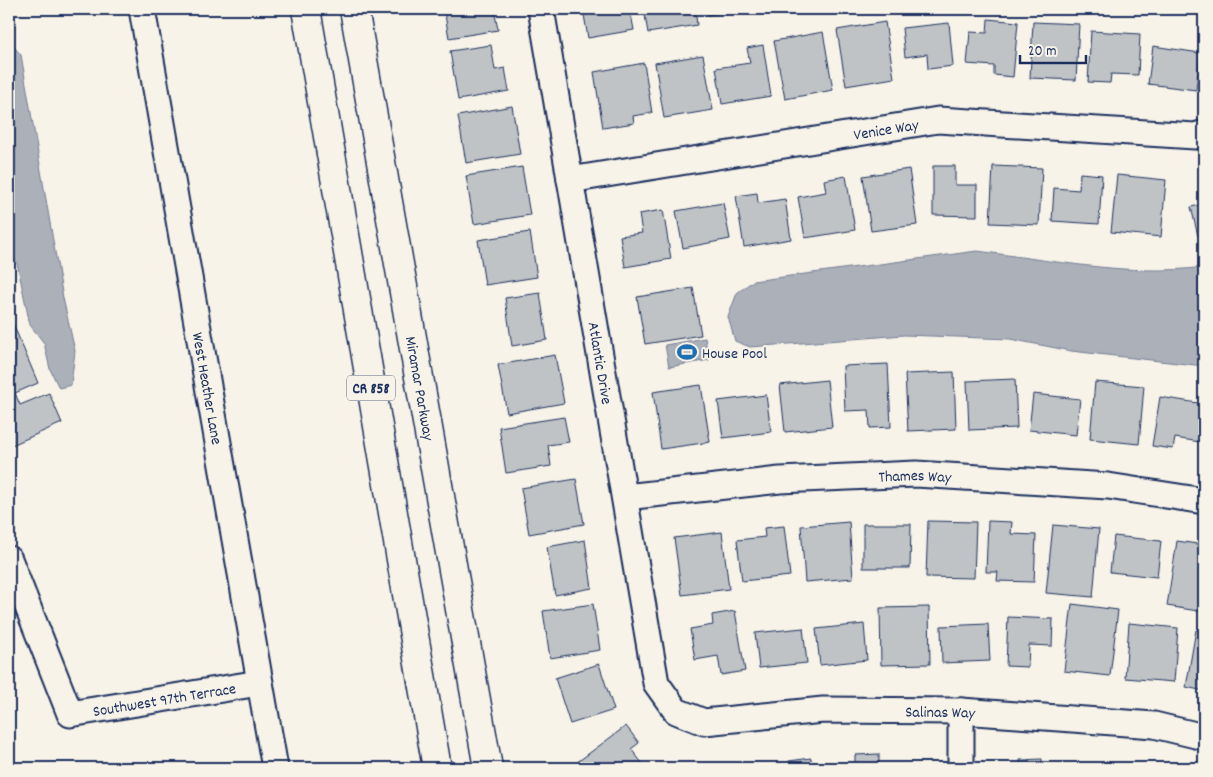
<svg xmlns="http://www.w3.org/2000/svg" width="1213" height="777" font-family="Dekko,sans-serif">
  <rect width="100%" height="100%" fill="#f7f3e8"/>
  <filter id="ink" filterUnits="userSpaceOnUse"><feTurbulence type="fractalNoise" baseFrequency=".02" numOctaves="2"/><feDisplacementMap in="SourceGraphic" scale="10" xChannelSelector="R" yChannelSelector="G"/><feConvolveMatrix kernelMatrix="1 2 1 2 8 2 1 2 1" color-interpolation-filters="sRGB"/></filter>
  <g filter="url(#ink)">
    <g fill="#acb0b9" stroke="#727c95">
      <path d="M9,41L21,55L63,298L75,351L71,385L59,388L50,369L44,343L30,325L17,263L9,250Z"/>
      <path d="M977,251C1050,260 1131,277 1204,267V366L1071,351L1010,339L904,335L750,347L735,341L728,317L737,293L753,281Z"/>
      <path d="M705,338L709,360L669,367L665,345Z"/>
    </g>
    <g fill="#c0c3c5" stroke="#1b2f5e">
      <path d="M444,9H494L498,30L449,38Z"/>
      <path d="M583,9H630L634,30L588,38Z"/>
      <path d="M644,9H695L697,25L648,33Z"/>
      <path d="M707,9H755L708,15Z"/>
      <path d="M988,19L1018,22L1013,77L994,75V66L967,64L970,32L987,33Z"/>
      <path d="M885,22L894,78L846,86L837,30Z"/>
      <path d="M1033,22L1079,24L1076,80L1030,78Z"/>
      <path d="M949,23L953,66L928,69L927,54L905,57L902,28Z"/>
      <path d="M1091,31L1140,34L1138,75L1111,74L1110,83L1088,82Z"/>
      <path d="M823,32L833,90L785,99L774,41Z"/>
      <path d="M491,45L495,70L505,68L509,91L458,100L450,51Z"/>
      <path d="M763,45L771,96L722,104L716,68L750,63L747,48Z"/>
      <path d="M1153,46L1200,53L1196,90L1148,84Z"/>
      <path d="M703,55L713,110L664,118L655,63Z"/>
      <path d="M644,63L652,113L633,116L634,123L603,128L594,72Z"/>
      <path d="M512,106L520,154L466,163L458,116Z"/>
      <path d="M933,166H955V185H977V216L933,215Z"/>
      <path d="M993,166L1042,168L1039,225L990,223Z"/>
      <path d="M522,167L530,215L474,224L466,176Z"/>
      <path d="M909,169L917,225L871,231L863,176Z"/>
      <path d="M1080,173L1102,175L1099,224L1052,221L1054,188L1079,190Z"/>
      <path d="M1117,175L1166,180L1161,237L1111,232Z"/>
      <path d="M846,176L855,230L805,238L798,197L826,192L824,180Z"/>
      <path d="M757,193L758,203L785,199L791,239L744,247L736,196Z"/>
      <path d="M723,203L730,239L683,248L676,211Z"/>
      <path d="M1204,204V234L1198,236L1191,207Z"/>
      <path d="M663,210L671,259L625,267L620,236L642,233L639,214Z"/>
      <path d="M530,232L537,277L485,285L478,240Z"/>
      <path d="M693,288L701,335L645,344L637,297Z"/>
      <path d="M540,293L547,340L512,346L505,298Z"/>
      <path d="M11,319L38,383L15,393L20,405L49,393L62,423L12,445L9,437V320Z"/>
      <path d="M555,355L564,403L507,413L498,365Z"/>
      <path d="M888,364L891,427L870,428L869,410L845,411L843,366Z"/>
      <path d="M954,372L956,429L908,431L905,374Z"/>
      <path d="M1015,379L1017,428L969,430L967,381Z"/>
      <path d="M827,380L832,427L785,432L780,385Z"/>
      <path d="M1095,382L1144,386L1139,444L1090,439Z"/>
      <path d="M701,385L710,442L661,449L653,392Z"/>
      <path d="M1033,394L1080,399L1076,435L1029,430Z"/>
      <path d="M766,395L771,432L723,438L718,401Z"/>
      <path d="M1160,397L1204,404L1200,442L1175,438L1173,449L1152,446Z"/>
      <path d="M564,417L569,442L548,445L551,466L506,473L499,427Z"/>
      <path d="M576,479L584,524L529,534L521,488Z"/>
      <path d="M928,521L976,522L974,578L926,577Z"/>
      <path d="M988,521L1012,522L1011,534L1036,535L1034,582L997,581L998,572H986Z"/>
      <path d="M849,522L853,578L805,582L801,526Z"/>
      <path d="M863,524H911L910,568H863Z"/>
      <path d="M1053,525L1099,529L1093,597L1046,593Z"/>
      <path d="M784,526L790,576L742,581L737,540L765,537L764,528Z"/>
      <path d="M722,532L729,589L682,595L674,538Z"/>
      <path d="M1114,536L1161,541L1157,577L1110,572Z"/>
      <path d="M585,540L592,588L555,595L547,547Z"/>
      <path d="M1177,541L1204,545V612L1167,606Z"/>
      <path d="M593,604L600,650L550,658L543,611Z"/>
      <path d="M1072,604L1118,610L1110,676L1064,671Z"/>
      <path d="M929,607L930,664L881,665L880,608Z"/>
      <path d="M735,611L745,671L721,675L718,656L695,660L690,629L713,625L712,615Z"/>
      <path d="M1008,617L1053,619L1052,646L1029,645L1028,667L1006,666Z"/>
      <path d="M1129,623L1178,628L1174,682L1125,678Z"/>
      <path d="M864,624L867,660L820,665L816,629Z"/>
      <path d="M988,624L990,661L942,663L941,626Z"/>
      <path d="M803,628L807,663L759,668L755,633Z"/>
      <path d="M1196,630L1204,632V691L1186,687Z"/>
      <path d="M599,664L614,710L570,724L555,678Z"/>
      <path d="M626,726L639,743L631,749L646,768H580L576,763Z"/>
      <path d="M879,754V768H855V755Z"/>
      <path d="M811,758L812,768H790L789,761Z"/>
      <path d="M1042,759V768H1020V760Z"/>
    </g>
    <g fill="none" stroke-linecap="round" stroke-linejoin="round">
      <defs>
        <g id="minor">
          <path id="s1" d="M142,9L275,768"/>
          <path id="s2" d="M541,9L656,683L676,711L704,722L823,710L961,711L1154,725L1204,737"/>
          <path id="s3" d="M570,180L938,120L1195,136L1204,133"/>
          <path id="s4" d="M625,497L780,480L916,474L1108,486L1204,501"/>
          <path id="s5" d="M9,559L70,714L259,683"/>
          <path d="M961,768V711"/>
        </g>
        <g id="primary">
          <path d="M306,9L437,768"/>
          <path id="s6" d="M354,9L488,768"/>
        </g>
      </defs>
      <use href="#minor" stroke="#1b2f5e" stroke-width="29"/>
      <use href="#primary" stroke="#1b2f5e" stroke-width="31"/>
      <use href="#minor" stroke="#f7f3e8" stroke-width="25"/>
      <use href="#primary" stroke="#f7f3e8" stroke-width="28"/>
    </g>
  </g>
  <defs>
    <symbol id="stadium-bare" viewBox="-9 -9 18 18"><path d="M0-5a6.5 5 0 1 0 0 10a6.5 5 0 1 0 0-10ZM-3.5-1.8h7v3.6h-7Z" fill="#1f6fb2" stroke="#f7f3e8" stroke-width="2.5" paint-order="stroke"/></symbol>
  </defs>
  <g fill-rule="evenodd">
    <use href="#stadium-bare" x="673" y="338" width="28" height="28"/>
  </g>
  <g text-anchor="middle" stroke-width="4" stroke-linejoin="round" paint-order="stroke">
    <rect fill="#f7f3e8" stroke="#5d6a87" stroke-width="1" x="347" y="375.5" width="48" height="25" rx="4"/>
    <g font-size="15" font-weight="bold" fill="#1b2f5e">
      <text x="371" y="393">CR 858</text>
    </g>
    <g font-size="16" fill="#1b2f5e" stroke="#f7f3e8">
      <text dy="6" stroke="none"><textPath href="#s3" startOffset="320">Venice Way</textPath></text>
      <text dy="6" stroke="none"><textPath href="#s2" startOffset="359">Atlantic Drive</textPath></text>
      <text dy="6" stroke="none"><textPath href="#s1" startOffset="385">West Heather Lane</textPath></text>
      <text dy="6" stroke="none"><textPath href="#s6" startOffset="385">Miramar Parkway</textPath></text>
      <text dy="6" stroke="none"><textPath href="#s4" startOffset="291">Thames Way</textPath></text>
      <text dy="6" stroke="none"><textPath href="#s5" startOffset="262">Southwest 97th Terrace</textPath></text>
      <text dy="6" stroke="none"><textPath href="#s2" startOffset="985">Salinas Way</textPath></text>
    </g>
    <g font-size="16" fill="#1b2f5e" stroke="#f7f3e8" text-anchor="start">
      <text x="702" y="358">House Pool</text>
    </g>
  </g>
  <rect width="1213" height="777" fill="none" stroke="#f7f3e8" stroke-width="30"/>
  <rect x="15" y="15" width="1183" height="747" fill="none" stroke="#1b2f5e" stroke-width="2" filter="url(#ink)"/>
  <path d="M1020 55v8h66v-8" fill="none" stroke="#1b2f5e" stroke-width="2.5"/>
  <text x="1028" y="55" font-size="15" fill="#1b2f5e" stroke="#f7f3e8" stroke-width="4" paint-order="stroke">20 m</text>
</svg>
